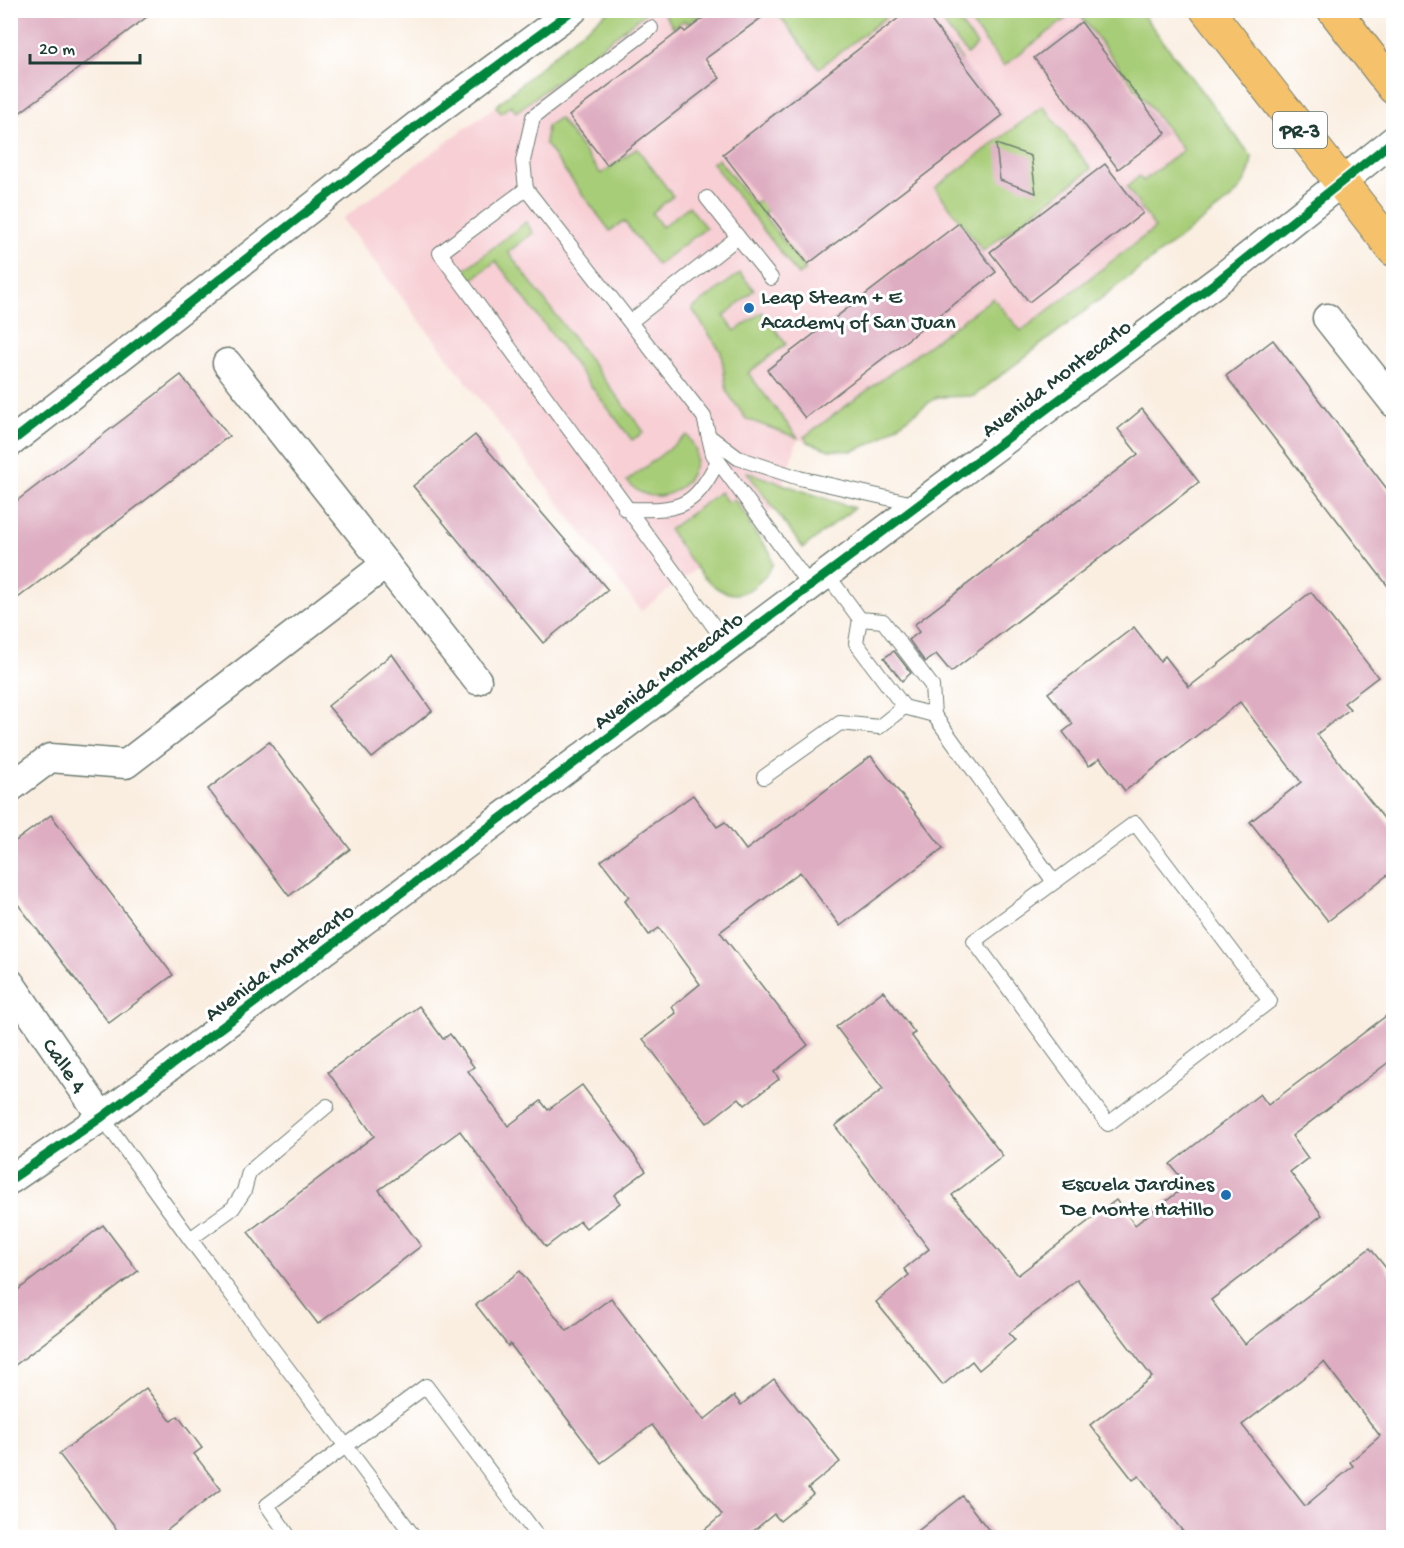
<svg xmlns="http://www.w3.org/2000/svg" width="1404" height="1548" font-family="'Gochi Hand',sans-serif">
  <rect width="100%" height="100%" fill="#fff"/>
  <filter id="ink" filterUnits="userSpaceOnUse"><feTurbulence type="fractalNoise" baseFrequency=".0167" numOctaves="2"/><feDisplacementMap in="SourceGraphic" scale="12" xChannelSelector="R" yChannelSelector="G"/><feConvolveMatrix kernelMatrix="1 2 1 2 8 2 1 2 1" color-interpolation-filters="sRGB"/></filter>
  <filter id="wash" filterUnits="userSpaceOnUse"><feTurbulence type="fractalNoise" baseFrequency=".008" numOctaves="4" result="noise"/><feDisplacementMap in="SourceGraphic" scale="24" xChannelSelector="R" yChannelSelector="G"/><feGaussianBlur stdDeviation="1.35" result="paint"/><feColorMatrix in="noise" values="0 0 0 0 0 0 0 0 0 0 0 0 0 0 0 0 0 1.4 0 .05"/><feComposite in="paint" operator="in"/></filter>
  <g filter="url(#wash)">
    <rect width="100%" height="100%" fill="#faeee1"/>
    <path fill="#f7cfd4" d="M609,11H1140L1252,157L1251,173L1233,197L974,396L937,397L875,442L853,451L829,450L798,439L774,509L641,611L342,219L501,102L570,41Z"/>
    <g fill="#a8cd78" stroke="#648556" stroke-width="1.5">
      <path d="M609,11H648L516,112L511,105L501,113L496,106L570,41Z"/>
      <path d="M662,11H705L687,24L684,20L674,28Z"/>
      <path d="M776,11V10L894,11L819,68Z"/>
      <path d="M934,11H951L977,45L967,54Z"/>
      <path d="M962,11H1076L1004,66Z"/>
      <path d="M1090,11H1140L1252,157C1250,174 1245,184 1233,197L974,396L937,397L875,442L853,451L829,450L808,442L804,437L993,298L1021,331L1155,228L1127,187L1139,176L1143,181L1183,150L1082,18Z"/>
      <path d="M955,49L962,60L763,214L806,270L798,275L712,163L718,159L754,204Z"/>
      <path d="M1043,106L1091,169L983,251L935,188Z"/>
      <path d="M559,118L601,174L637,148L673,196L652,213L662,227L689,206L706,228L657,265L624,221L610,231L545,144L547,126Z"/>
      <path d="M526,222L533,233L508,252L644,432L632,440L496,261L471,280L463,271Z"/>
      <path d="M740,273L754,290L724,316L735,331L762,312L786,344L748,373L798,438L746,419L727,392L721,352L692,309Z"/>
      <path d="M687,435C690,440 695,446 696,452C698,480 669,505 642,493C636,491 631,485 627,481Z"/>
      <path d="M747,472L854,508L803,548Z"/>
      <path d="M720,492L728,503L734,499L751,522L749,525L770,552L773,564C767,575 762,580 752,588C717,613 686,553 669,530Z"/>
    </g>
    <g id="blocks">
      <g fill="#deadc1" fill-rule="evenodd">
        <path d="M10,10H156L10,120Z"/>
        <path d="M714,10H772L705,59L720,78L607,165L569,116L682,29L685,32Z"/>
        <path d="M909,10H923L1003,115L808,264L723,154Z"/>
        <path d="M1081,22L1166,133L1118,169L1034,58Z"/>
        <path d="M996,144L1031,156L1036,193L1000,180Z"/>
        <path d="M1105,164L1143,213L1029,302L990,252Z"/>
        <path d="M959,223L996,272L805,418L767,370Z"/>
        <path d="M1273,340L1394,498V594L1226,376Z"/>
        <path d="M181,375L229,436L10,604V506Z"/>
        <path d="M1142,409L1199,482L951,672L936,654L925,662L909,640L919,632L914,625L1138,454L1118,429Z"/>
        <path d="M475,435L608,590L543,643L413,486Z"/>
        <path d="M1311,592L1378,677L1344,703L1350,709L1317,734L1394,831V870L1328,921L1250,822L1301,782L1240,702L1125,791L1100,758L1089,766L1063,732L1073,724L1048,693L1134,627L1160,661L1165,656L1189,687Z"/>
        <path d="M894,651L911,673L902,681L884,658Z"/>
        <path d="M392,654L432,711L372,758L328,706Z"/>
        <path d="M269,742L350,849L289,896L208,789Z"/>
        <path d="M871,756L943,848L840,926L800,872L720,932L808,1045L774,1072L779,1079L745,1105L739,1098L707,1123L643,1039L676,1013L672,1007L700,984L659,928L649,935L625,901L629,897L601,861L693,795L717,827L725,822L746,850Z"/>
        <path d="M51,815L173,975L109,1023L10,894V845Z"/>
        <path d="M883,991L915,1033L911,1035L1003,1156L952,1195L1018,1275L1116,1200L1135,1225L1187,1185L1170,1164L1260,1094L1268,1105L1394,1010V1058L1292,1136L1308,1158L1290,1172L1322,1215L1211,1300L1245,1344L1370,1248L1394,1278V1538H1188L1139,1476L1133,1480L1090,1425L1152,1377L1077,1279L1009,1333L1015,1340L979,1370L972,1361L943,1385L876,1302L909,1275L904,1269L929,1249L835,1126L883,1089L836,1027ZM1324,1362L1380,1436L1350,1462L1353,1466L1305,1506L1242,1425Z"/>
        <path d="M419,1006L443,1039L450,1034L474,1067L468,1071L508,1126L541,1101L548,1110L582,1085L646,1171L614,1195L620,1203L586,1228L580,1221L546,1247L460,1131L379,1190L421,1246L318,1324L248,1232L374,1136L328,1072Z"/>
        <path d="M103,1225L138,1271L10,1369V1296Z"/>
        <path d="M520,1271L567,1331L611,1298L704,1420L734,1396L741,1405L774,1379L840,1462L808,1488L813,1494L780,1521L774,1514L745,1538H695L722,1515L652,1425L601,1463L510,1344L508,1346L476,1305Z"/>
        <path d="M146,1388L171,1421L178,1416L202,1448L194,1454L221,1489L157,1538H123L59,1454Z"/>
        <path d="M962,1496L995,1538H909Z"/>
      </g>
    </g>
  </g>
  <g filter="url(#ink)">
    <use href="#blocks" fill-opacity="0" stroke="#6c7b71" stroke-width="1.5"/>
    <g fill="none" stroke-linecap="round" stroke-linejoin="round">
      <defs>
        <g id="lane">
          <path d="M526,189L523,161L533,117L651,28"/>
          <path d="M707,198L771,278"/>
          <path d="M630,322L738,237"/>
          <path d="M710,437L738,458L799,478L918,505"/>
          <path d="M625,509C679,510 692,511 718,461"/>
          <path d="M826,573L860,619L856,643L904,707L934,715L932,686L883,621L860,619"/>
          <path d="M729,647L440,253L526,189L704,417L713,454L810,586"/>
          <path d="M934,715L1054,882"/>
          <path d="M764,777L840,723L879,727L904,707"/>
          <path d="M1135,823L1270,1001L1108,1124L974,941Z"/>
          <path d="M102,1117L190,1239L415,1538"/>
          <path d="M190,1239L233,1208L244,1191L249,1172L327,1106"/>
          <path d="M290,1538L267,1505L426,1386L539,1538"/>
        </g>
        <g id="street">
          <path d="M1327,318L1394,403"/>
          <path d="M227,363L477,680"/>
          <path d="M10,443L424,120L573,10"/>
          <path d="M10,788L50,758L126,764L386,564"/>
          <path id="s1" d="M10,983L102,1117"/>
          <path d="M10,1180L102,1117L1220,279L1394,140"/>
        </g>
        <g id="highway">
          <path d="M1207,10L1394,250"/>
          <path d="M1334,10L1394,88"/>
        </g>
      </defs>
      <use href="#lane" stroke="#6c7b71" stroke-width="16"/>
      <use href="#street" stroke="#6c7b71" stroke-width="31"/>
      <use href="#highway" stroke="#6c7b71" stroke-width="35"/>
      <use href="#lane" stroke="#fff" stroke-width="14"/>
      <use href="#street" stroke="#fff" stroke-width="28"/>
      <use href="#highway" stroke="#f5c16b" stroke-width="33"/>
      <defs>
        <g id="cycleway">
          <path d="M10,443L424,120L573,10"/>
          <path d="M10,1180L102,1117L1220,279L1394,140"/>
        </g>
      </defs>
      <use href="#cycleway" stroke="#fff" stroke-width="13"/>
      <use href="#cycleway" stroke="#00873e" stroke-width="9"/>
    </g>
  </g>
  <g fill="#1f6fb2" stroke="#fff" stroke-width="2">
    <circle cx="749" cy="308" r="6"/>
    <circle cx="1226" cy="1195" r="6"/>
  </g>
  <g text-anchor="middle" stroke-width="6" stroke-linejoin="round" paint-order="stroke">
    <rect fill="#fff" stroke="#627771" stroke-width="1.5" x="1273" y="112" width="54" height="36" rx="4.5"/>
    <g font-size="21" font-weight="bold" fill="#1f3d34">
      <text x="1300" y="137">PR-3</text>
    </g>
    <g font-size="22" fill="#1f3d34" stroke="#fff" text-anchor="start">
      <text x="761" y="303">Leap Steam + E<tspan x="761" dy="25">Academy of San Juan</tspan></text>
      <text x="1214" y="1190" text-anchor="end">Escuela Jardines<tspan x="1214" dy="25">De Monte Hatillo</tspan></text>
    </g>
    <g font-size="22" fill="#1f3d34" stroke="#fff">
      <text transform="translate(1055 377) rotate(-37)" y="8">Avenida Montecarlo</text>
      <text transform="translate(667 669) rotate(-37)" y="8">Avenida Montecarlo</text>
      <text transform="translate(278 961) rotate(-37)" y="8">Avenida Montecarlo</text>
      <text dy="8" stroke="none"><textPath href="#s1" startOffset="99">Calle 4</textPath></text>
    </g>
  </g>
  <rect width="1404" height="1548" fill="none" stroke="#fff" stroke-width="36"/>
  <path d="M30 54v9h110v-9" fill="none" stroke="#1f3d34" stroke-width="3"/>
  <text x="39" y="54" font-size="18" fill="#1f3d34" stroke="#ffffff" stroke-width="4.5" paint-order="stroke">20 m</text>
</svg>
